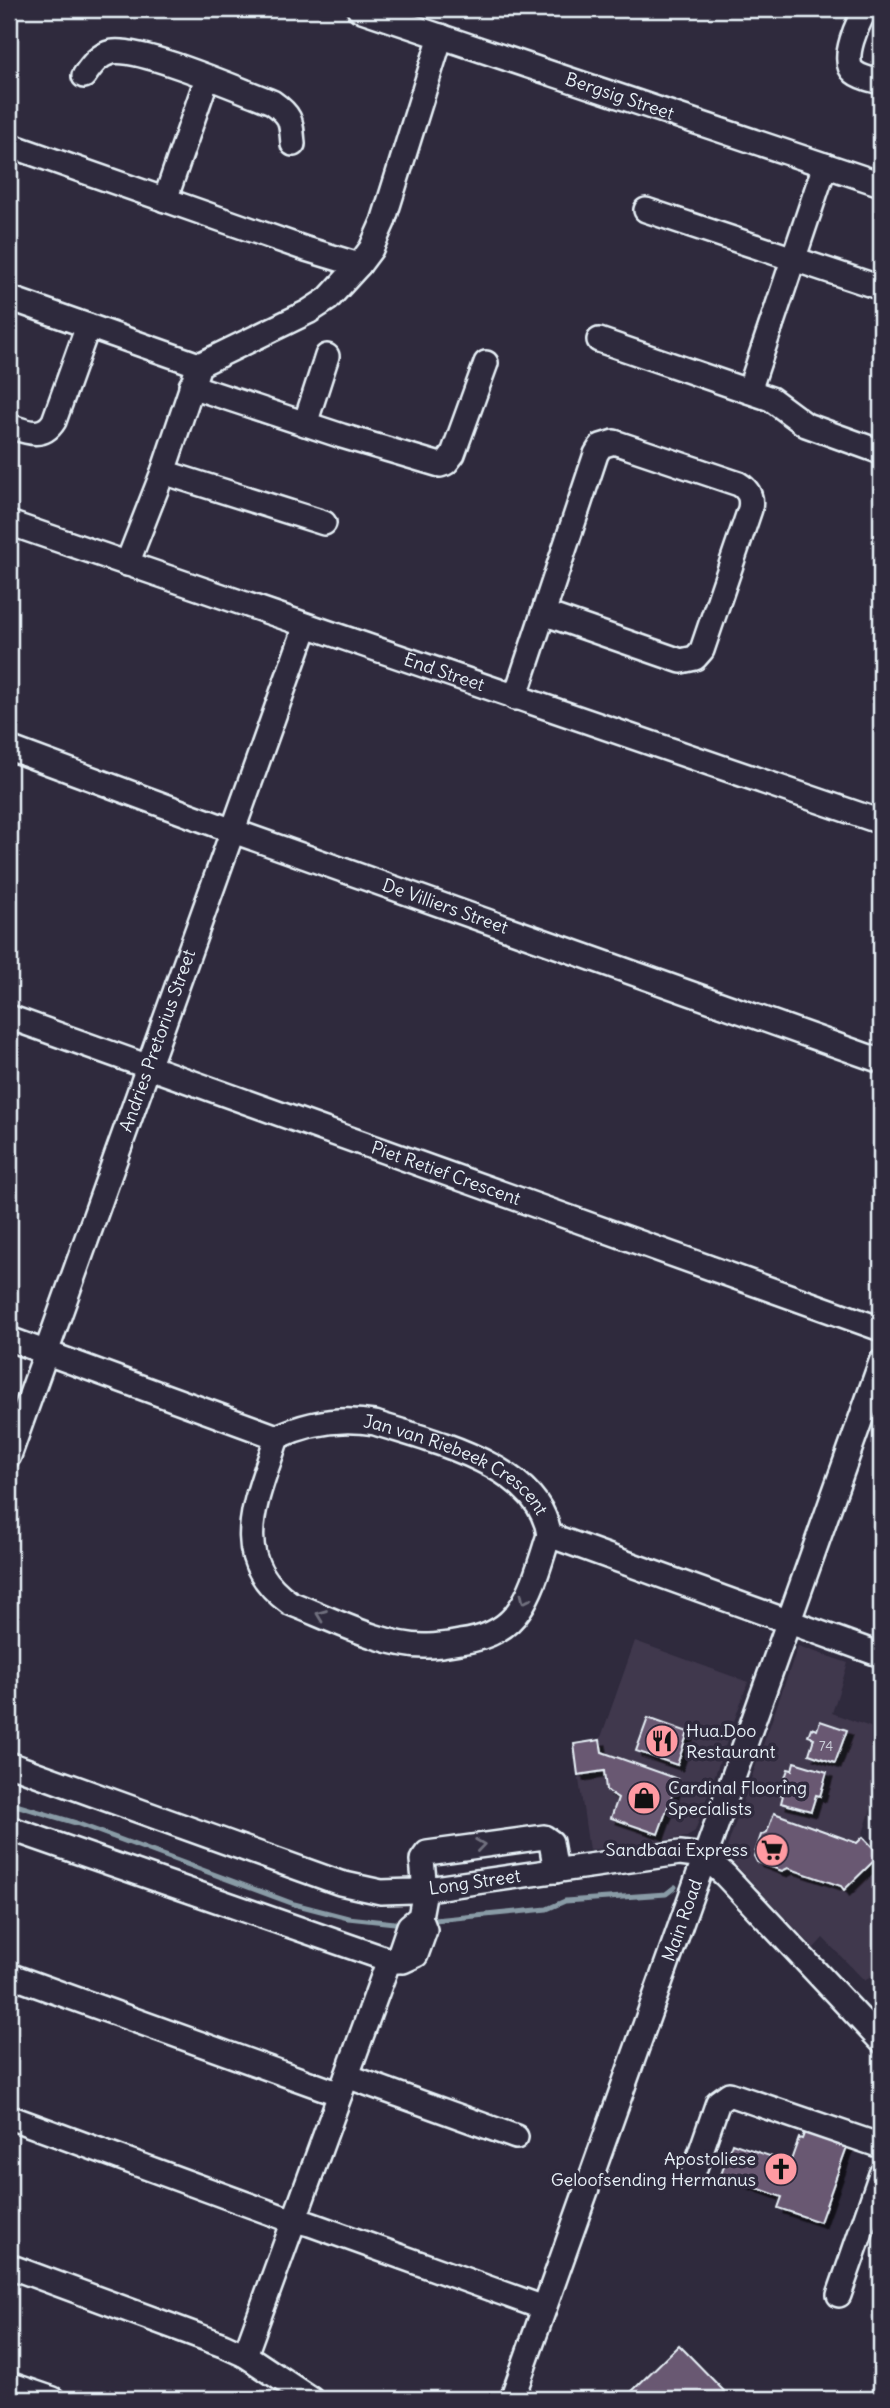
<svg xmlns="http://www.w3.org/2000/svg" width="890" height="2408" font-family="Delius,sans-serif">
  <defs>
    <filter id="shadow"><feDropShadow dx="5.5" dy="5.5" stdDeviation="0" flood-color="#0009"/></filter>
  </defs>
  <rect width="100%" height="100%" fill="#2f2a3d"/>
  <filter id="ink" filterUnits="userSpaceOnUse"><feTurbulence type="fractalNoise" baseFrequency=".0143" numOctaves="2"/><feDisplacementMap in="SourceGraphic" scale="14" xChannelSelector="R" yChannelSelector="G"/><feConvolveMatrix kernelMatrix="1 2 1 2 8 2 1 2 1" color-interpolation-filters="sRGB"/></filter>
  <g filter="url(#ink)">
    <g fill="#40384d">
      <path d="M635,1641L748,1682L695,1831L687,1837L589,1850L574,1744L600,1740Z"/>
      <path d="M798,1646L848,1663L832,1713L881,1731V1779L862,1836L881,1857V1965L865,1981L823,1938L814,1948L732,1861L726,1850Z"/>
    </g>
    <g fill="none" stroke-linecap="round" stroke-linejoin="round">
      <g stroke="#899ba6" stroke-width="5">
        <path d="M9,1803L76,1823L294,1904L348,1918L404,1924"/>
        <path d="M435,1920L547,1909L565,1901L666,1894L675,1887"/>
      </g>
    </g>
    <g fill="#695872" stroke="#e8f1f8" stroke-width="2" filter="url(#shadow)">
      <path d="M648,1718L688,1732L677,1765L636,1751Z"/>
      <path d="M820,1721L847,1730L835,1763L809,1754L814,1738L808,1736L811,1728L817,1730Z"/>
      <path d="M600,1740L602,1752L678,1779L658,1834L611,1818L618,1798L606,1790L604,1771L578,1775L574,1744Z"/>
      <path d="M794,1762L827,1772L820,1796L816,1795L811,1811L781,1803L783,1795L779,1794L783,1784L786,1785L788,1780L785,1778L788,1769L792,1770Z"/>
      <path d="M774,1813L857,1843L863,1837L880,1855L844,1890L841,1886L788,1868L782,1871L757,1862L754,1856L761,1835L767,1832Z"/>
      <path d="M807,2126L849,2141L820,2222L778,2208L782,2197L721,2175L732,2143L790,2163L799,2138L802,2139Z"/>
      <path d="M679,2345L724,2391L716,2399H611L619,2392L625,2398Z"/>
    </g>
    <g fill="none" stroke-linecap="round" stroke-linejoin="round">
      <defs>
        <g id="minor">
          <path id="s1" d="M359,9L881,184"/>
          <path d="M867,9C858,20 840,61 854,72C861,78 873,80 881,82"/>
          <path d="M84,76C91,66 98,55 112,52C141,47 240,90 272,102C292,116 291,121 293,144"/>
          <path d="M9,145L306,249L359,265"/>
          <path d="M165,200L207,78"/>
          <path d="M646,210L881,288"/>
          <path d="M9,298L199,365"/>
          <path d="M599,340L771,399L806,425L881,452"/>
          <path d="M191,386L342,436L440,465L446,463L453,454L486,363"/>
          <path d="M749,391L825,165"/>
          <path d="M305,424L327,356"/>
          <path d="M9,426C27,432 43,439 54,421L88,326"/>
          <path d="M163,472L324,523"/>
          <path id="s2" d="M9,523L881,822"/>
          <path d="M127,564L163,472L199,365L308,312L328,299L359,265L371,249L383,222L441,36"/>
          <path d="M515,698C542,616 569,535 596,454L601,446L614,442L739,484C749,490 752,498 750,509L702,650L695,658L681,661L543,613"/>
          <path id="s3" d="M9,748L233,831L881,1061"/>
          <path id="s4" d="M9,1017L881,1329"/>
          <path id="s5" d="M9,1339L277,1437C309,1422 340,1417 375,1423C431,1441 540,1465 549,1535C541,1559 534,1589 519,1610C506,1630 483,1639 460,1642C449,1644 438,1646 428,1646C387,1648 329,1618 290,1603C225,1557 258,1498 277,1437"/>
          <path id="s6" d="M9,1456L306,626"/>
          <path d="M549,1535L881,1655"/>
          <path id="s7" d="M9,1764L340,1883L381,1892L413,1891L680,1853L704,1856L725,1875L881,2041"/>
          <path d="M9,1828L389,1960L403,1961L416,1955L425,1930L420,1917"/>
          <path d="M397,1961L409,1926L420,1917L425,1890L422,1860L427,1853L544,1837L551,1842L556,1871"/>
          <path d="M9,1975L340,2094"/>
          <path d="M347,2076L516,2137"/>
          <path d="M9,2117L282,2217L310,2224L544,2308"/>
          <path d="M693,2174L718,2102L729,2094L881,2146"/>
          <path d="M9,2266L223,2345L245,2355L311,2399"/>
          <path d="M839,2295L881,2174"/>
          <path d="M245,2355L389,1960"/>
          <path d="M9,2384L53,2399"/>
          <path id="s8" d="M512,2399L881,1362"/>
        </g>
      </defs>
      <use href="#minor" stroke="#e8f1f8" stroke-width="28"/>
      <use href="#minor" stroke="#2f2a3d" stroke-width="23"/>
    </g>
    <defs><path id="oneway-chevron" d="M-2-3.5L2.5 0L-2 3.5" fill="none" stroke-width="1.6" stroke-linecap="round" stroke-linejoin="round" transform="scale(1.75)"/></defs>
    <g stroke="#70707e">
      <use href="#oneway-chevron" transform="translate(525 1599) rotate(115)"/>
      <use href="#oneway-chevron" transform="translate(321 1615) rotate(-159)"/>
      <use href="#oneway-chevron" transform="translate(480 1845) rotate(-8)"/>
    </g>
  </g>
  <defs>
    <symbol id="restaurant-disc" viewBox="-11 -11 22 22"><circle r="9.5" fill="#ff9aa2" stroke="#2f2a3d"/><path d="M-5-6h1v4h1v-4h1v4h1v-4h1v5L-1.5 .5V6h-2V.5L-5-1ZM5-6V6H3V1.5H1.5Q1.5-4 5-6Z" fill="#111"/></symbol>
    <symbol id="shop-disc" viewBox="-11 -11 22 22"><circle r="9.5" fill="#ff9aa2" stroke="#2f2a3d"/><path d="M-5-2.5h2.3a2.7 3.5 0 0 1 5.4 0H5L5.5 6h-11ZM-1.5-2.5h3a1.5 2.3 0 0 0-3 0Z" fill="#111"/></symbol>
    <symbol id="supermarket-disc" viewBox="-11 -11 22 22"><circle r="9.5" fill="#ff9aa2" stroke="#2f2a3d"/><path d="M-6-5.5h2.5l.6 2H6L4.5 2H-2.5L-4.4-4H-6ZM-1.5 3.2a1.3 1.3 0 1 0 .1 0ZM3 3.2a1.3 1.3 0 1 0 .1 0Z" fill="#111"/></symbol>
    <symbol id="church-disc" viewBox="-11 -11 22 22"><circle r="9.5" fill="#ff9aa2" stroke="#2f2a3d"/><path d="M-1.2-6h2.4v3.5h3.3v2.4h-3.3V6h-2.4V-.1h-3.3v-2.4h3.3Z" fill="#111"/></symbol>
  </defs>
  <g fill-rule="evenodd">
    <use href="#restaurant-disc" x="643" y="1722" width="38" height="38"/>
    <use href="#shop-disc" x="625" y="1779" width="38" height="38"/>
    <use href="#supermarket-disc" x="753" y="1831" width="38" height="38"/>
    <use href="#church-disc" x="762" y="2150" width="38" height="38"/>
  </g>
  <g text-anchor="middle" stroke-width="7" stroke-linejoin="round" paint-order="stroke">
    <g font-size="14" fill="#c8cbd6">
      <text x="826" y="1751">74</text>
    </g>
    <g font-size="18" fill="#e8f1f8" stroke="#2f2a3d">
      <text dy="6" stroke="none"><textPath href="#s1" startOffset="275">Bergsig Street</textPath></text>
      <text dy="6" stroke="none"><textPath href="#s2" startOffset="460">End Street</textPath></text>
      <text dy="6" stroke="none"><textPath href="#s3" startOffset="464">De Villiers Street</textPath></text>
      <text dy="6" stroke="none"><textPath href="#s6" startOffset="441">Andries Pretorius Street</textPath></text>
      <text dy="6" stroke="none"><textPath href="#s4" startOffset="464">Piet Retief Crescent</textPath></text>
      <text dy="6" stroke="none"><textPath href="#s5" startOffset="478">Jan van Riebeek Crescent</textPath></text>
      <text dy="6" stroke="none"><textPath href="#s7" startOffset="488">Long Street</textPath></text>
      <text dy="6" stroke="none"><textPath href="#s8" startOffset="508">Main Road</textPath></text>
    </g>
    <g font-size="18" fill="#e8f1f8" stroke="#2f2a3d" text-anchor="start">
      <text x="686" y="1737">Hua.Doo<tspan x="686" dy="21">Restaurant</tspan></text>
      <text x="668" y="1794">Cardinal Flooring<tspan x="668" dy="21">Specialists</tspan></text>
      <text x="748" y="1856" text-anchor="end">Sandbaai Express</text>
      <text x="756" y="2165" text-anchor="end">Apostoliese<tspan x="756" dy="21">Geloofsending Hermanus</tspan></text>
    </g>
  </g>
  <rect width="890" height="2408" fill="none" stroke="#2f2a3d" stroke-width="35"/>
  <rect x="18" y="18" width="855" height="2373" fill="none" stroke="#e8f1f8" stroke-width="2.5" filter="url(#ink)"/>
</svg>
